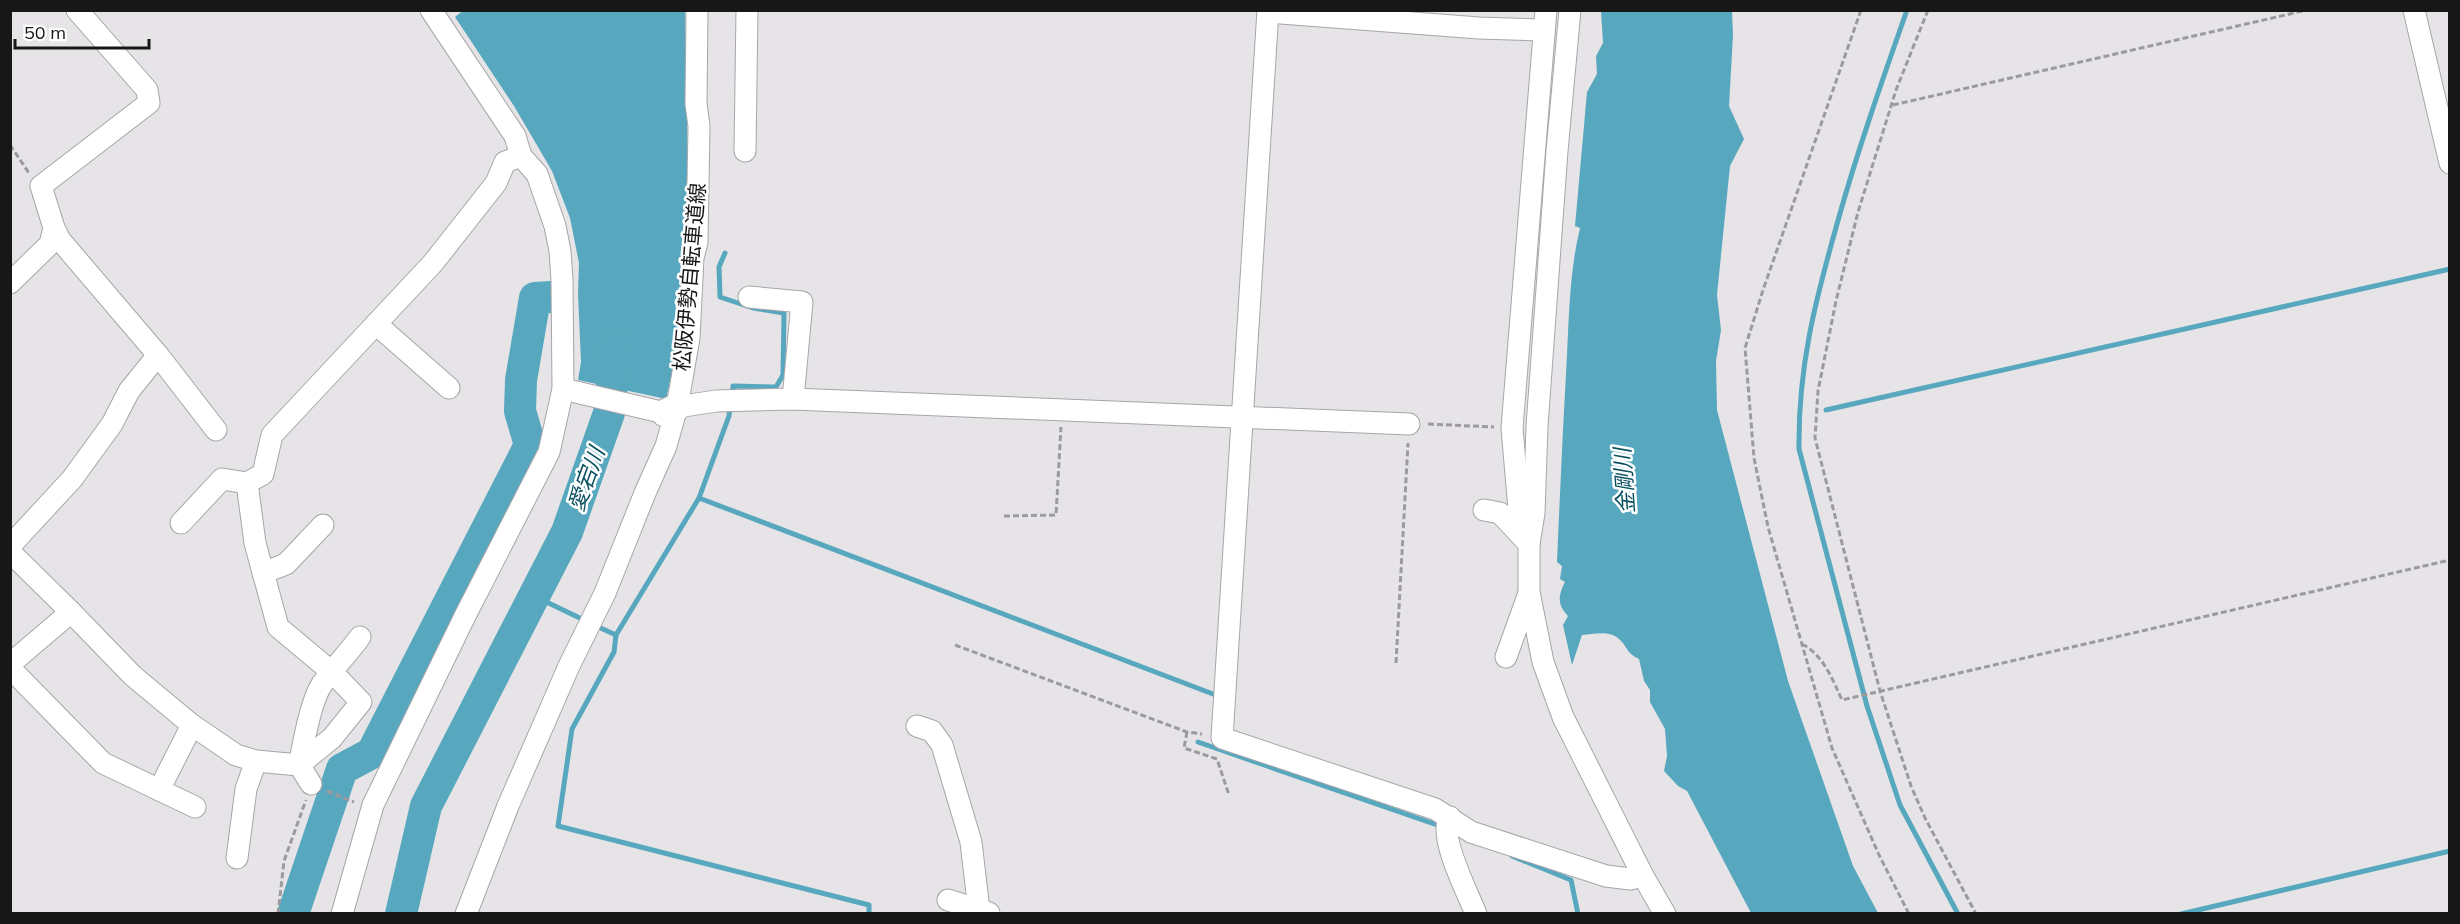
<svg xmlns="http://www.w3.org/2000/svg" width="2460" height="924" font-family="Mulish,'Noto Sans JP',sans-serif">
  <rect width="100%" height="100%" fill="#e6e4e7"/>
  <g fill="#57a8be">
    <path d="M464,10L685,11L689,235L680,338L666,399L578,380L581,362L578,294L579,263L570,218L552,171L514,106L455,17Z"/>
    <path d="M1601,11H1732L1733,35L1729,106L1744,139L1730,166L1717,295L1721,330L1716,361L1717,410L1788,681L1853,866L1878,913H1751L1687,791L1678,786L1664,771L1667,756L1665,729L1650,702V690L1644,681L1639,659C1626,653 1628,647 1619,639C1610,630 1594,634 1582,635L1572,665L1563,625L1568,616C1557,605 1558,595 1565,582L1560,579L1562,566L1557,562C1560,493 1563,424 1567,355C1569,313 1570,269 1580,228L1575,226L1587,92L1597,74L1596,56L1603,43Z"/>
  </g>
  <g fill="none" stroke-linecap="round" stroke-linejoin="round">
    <g stroke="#57a8be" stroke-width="5">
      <path d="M1907,10C1882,81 1857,152 1837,224C1815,302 1798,367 1799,449L1867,706L1900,805L1958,914"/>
      <path d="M725,253L719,267L720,297L753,308L784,313L783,375L776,387L733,386L732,397"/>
      <path d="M730,406L729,416L699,498L1213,694"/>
      <path d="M1826,410L2450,269"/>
      <path d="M534,596L586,621"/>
      <path d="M594,625L616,635L614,652L572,729L558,826L869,905V914"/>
      <path d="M616,635L699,498"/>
      <path d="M1198,742L1443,827"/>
      <path d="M1512,856L1571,880L1578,914"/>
      <path d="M2181,914L2450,851"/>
    </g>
    <g stroke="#57a8be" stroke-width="32">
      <path d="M293,914L342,769L372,753L530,445L520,411L521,380L535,298L551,297"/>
      <path d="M401,914L426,806L567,532L609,413L616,345"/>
    </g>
    <defs>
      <g id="minor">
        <path d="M1268,10L1222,738L1435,809L1471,832L1606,876L1630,879L1643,876"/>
        <path d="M1570,10L1557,151L1537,426L1534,513L1529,544V592L1543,662L1563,717L1643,876L1665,914"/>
        <path d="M2414,10L2450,163"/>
        <path d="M1268,12L1479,28L1544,30"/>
        <path d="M745,151L747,10"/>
        <path d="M54,228L60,240L158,355L216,430"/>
        <path d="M10,283L50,244L54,228L41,186L149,103L147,90L77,10"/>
        <path d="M749,297L802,302L793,399"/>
        <path d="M376,324L449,388"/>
        <path d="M563,389L665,413"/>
        <path d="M677,407L716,401L793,399L1409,424"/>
        <path d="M1484,510L1500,513L1529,544L1520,521L1512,428L1546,10"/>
        <path d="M181,523L222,479L247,483"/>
        <path d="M10,546L72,479L112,424L129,391L158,355"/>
        <path d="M10,552L71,612L10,664"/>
        <path d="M263,573L286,564L323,525"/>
        <path d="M71,612L133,676L192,725L159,790"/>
        <path d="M360,637C349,652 333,669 322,684C310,703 304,742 299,765L332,738L361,702L333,673L278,627L255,543L247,483L263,474L272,435L433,263L496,183L505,162L521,156"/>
        <path d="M1506,657L1529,593"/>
        <path d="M10,668L103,763L195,807"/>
        <path d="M192,725L236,755L256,761L299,765L311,784"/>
        <path d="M917,726L932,731L942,745L971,842L979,910"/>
        <path d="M1450,817C1437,835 1468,893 1476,914"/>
        <path d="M237,858L246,789L256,761"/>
        <path d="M948,900L989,913"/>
        <path d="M342,914L373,805L465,616L549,452L563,389L562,280L560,251L555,226L537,174L521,156L515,136L431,10"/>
        <path d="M466,914L508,806L569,666L605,593L645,493L666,446L677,407L689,338L693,258L697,242L699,126L696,104L697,10"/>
      </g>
      <path id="major" d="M665,413L677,407"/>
    </defs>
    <use href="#minor" stroke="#a7a5a9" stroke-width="23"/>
    <use href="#major" stroke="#a7a5a9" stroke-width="29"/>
    <g stroke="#9c9a9d" stroke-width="3" stroke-dasharray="6 3" stroke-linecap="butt">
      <path d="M1861,10L1763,290L1745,348L1754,458L1768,527L1832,748L1879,855L1909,914"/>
      <path d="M1928,10L1896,90L1858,212L1836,301L1818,391L1815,438L1880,691L1911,786L1925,818L1976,914"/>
      <path d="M1893,105L2307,10"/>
      <path d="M10,145L29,173"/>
      <path d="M1428,424L1494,427"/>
      <path d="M1004,516L1056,515L1061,427"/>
      <path d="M1802,644C1823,655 1832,678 1842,700L2450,560"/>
      <path d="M955,645L1187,732L1202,734"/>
      <path d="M1396,663L1408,443"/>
      <path d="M1187,732L1184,748L1217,759L1229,795"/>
      <path d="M327,791L354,802"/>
      <path d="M278,914L284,861L306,800"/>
    </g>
    <use href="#minor" stroke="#fff" stroke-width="21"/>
    <use href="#major" stroke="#fff" stroke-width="27"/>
  </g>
  <g text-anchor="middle" stroke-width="5" stroke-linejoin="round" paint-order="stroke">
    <g font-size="21" fill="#181718" stroke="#fff">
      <text transform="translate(690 277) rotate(-85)" y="7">松阪伊勢自転車道線</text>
    </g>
    <g font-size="22" font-style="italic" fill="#095161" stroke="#fff">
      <text transform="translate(586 479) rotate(-70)" y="8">愛宕川</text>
      <text transform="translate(1624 481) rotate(-94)" y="8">金剛川</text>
    </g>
  </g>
  <rect width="2460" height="924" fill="none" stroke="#181718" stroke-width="24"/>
  <path d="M15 39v9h134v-9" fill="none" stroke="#181718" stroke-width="3"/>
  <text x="24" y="39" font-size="18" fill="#181718" stroke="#ffffff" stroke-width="4.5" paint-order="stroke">50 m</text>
</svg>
